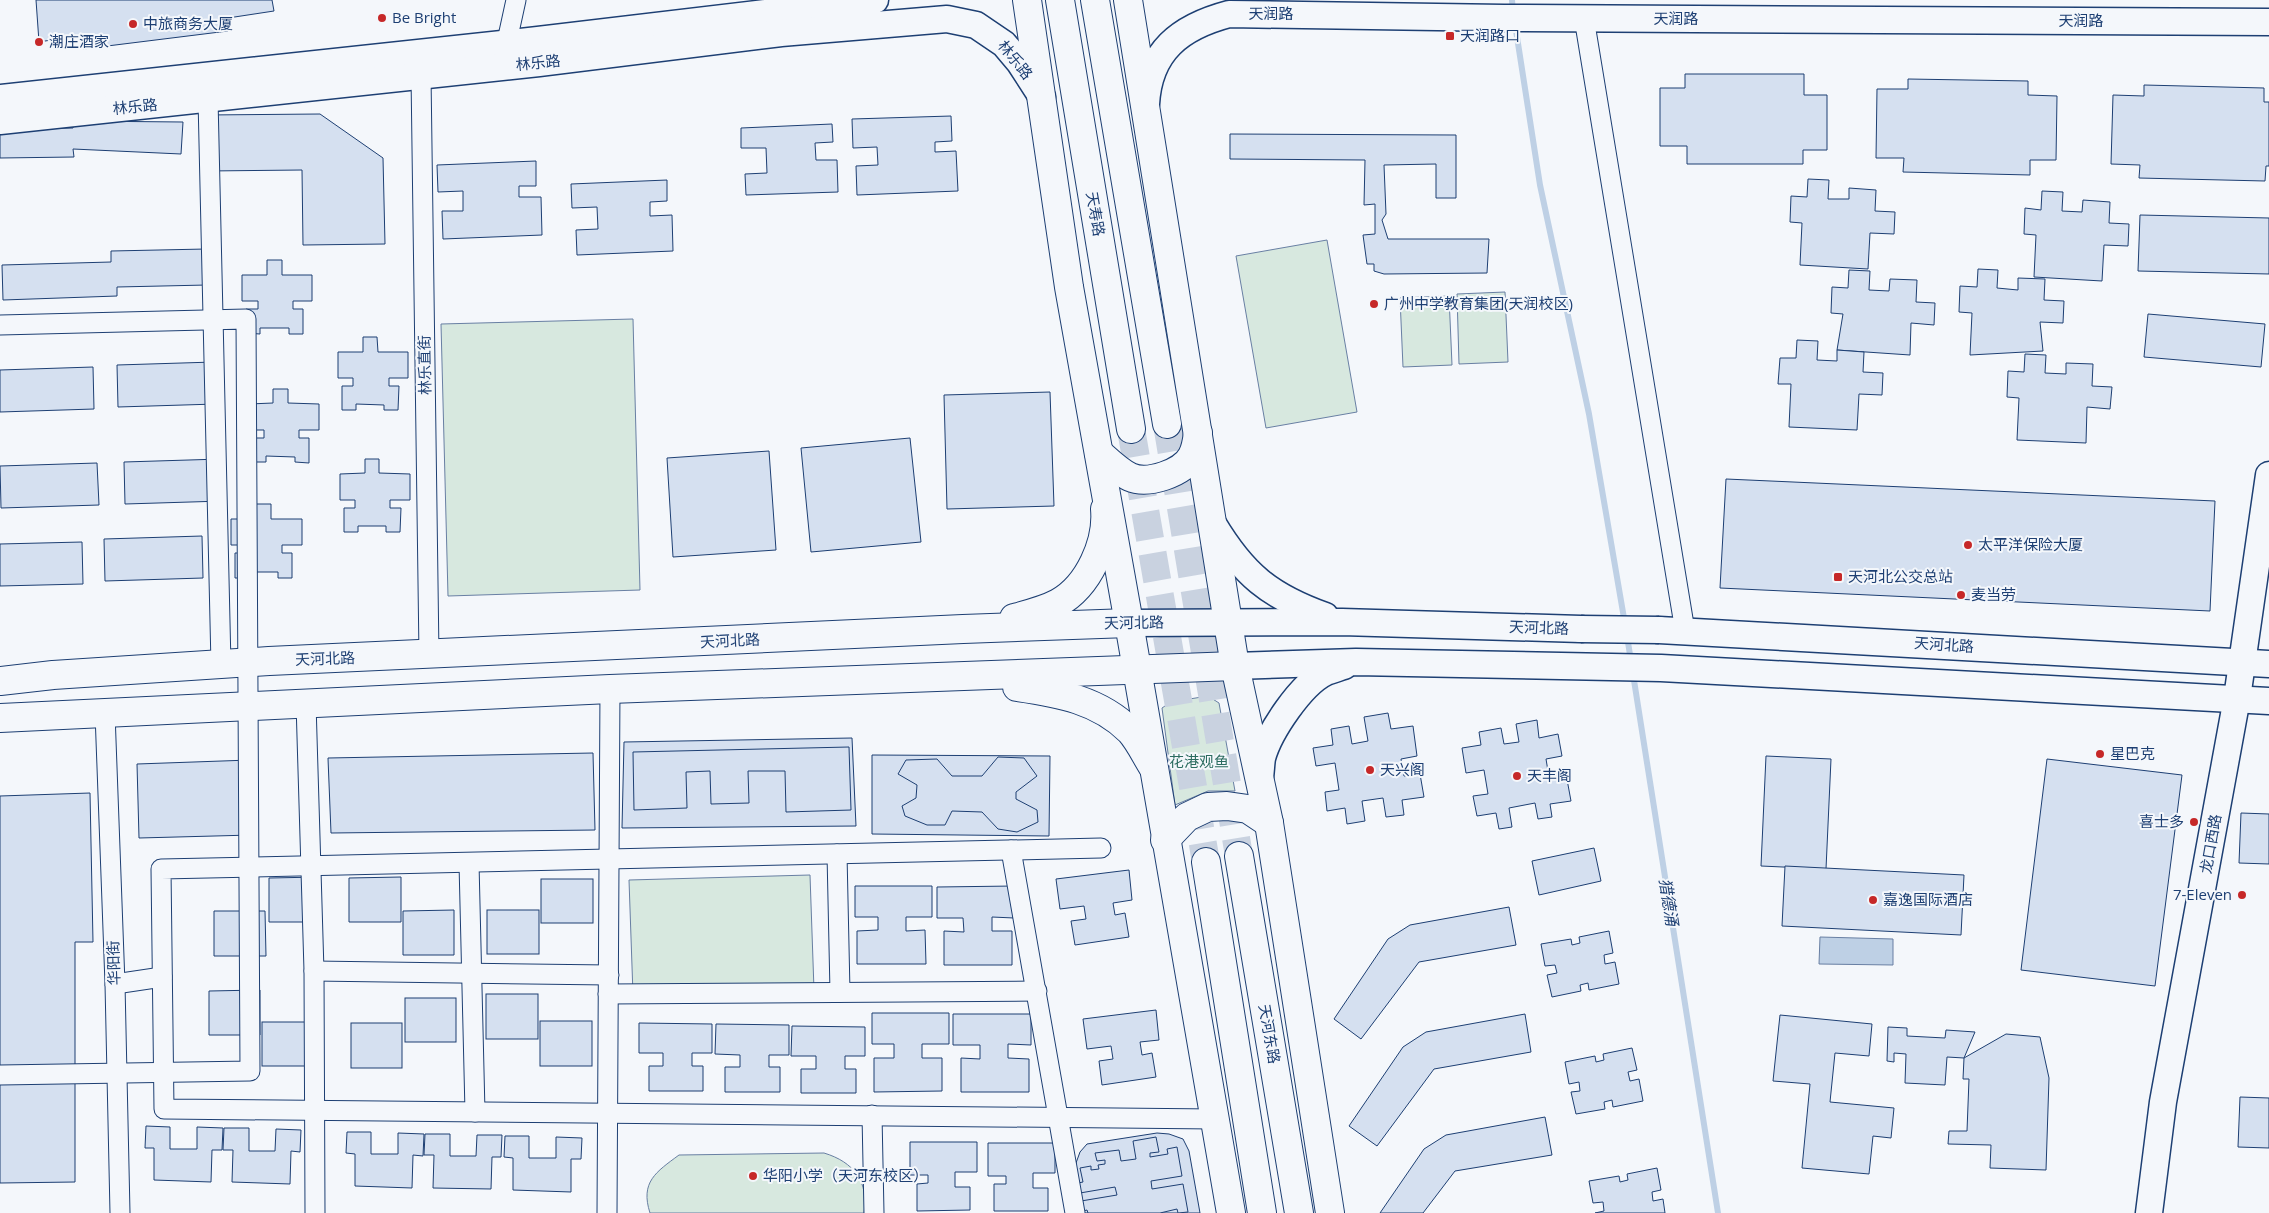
<svg xmlns="http://www.w3.org/2000/svg" width="2269" height="1213" font-family="'Open Sans','Noto Sans SC',sans-serif">
  <rect width="100%" height="100%" fill="#f4f7fb"/>
  <g fill="#d7e8df" stroke="#687fa3">
    <path d="M1327,240L1357,412L1266,428L1236,256Z"/>
    <path d="M1505,292L1508,362L1459,364L1457,294Z"/>
    <path d="M1449,296L1452,365L1403,367L1400,298Z"/>
    <path d="M633,319L640,590L448,596L441,324Z"/>
    <path d="M1208,696L1219,703L1235,791H1208L1175,805L1162,708L1171,702Z"/>
    <path d="M810,875L814,990L633,995L629,880Z"/>
    <path d="M824,1153C854,1162 869,1182 864,1213H650C640,1182 656,1172 679,1155Z"/>
  </g>
  <path fill="#bed0e5" stroke="#687fa3" d="M1820,937L1893,939V965L1819,964Z"/>
  <g fill="none" stroke-linecap="round" stroke-linejoin="round">
    <g stroke="#bed0e5" stroke-width="6">
      <path d="M1512,0L1513,12"/>
      <path d="M1515,24L1540,185L1589,414L1625,624"/>
      <path d="M1627,636L1631,661"/>
      <path d="M1633,674L1718,1213"/>
    </g>
  </g>
  <g fill="#d5e0f0" stroke="#1d3f73">
    <path d="M36,0H272L274,11L228,18V31L83,49L82,35L39,42Z"/>
    <path d="M1685,74H1804V95H1827V150H1803V164H1687V146H1660V88H1685Z"/>
    <path d="M1908,79L2028,81V95L2057,96L2056,160H2030V175L1903,172L1904,158H1876L1877,89H1908Z"/>
    <path d="M2144,85L2264,88V102H2269V166H2266L2265,181L2139,178L2140,165L2111,164L2113,95L2144,96Z"/>
    <path d="M320,114L383,158L385,244L303,245L302,170L207,171L206,115Z"/>
    <path d="M951,116L952,141L935,142V152L956,151L958,191L857,195L856,166L878,165L877,147L853,148L852,119Z"/>
    <path d="M74,121L183,122L181,154L73,149L74,157L0,158V129L73,128Z"/>
    <path d="M832,124L833,142L815,143L816,160H837L838,192L746,195L745,174L767,173L766,148H741V128Z"/>
    <path d="M1230,134L1456,135V198H1436V164L1384,165L1386,214L1382,220L1388,239H1489L1487,273L1384,274L1374,271V264H1367L1363,235L1375,234V204L1364,205L1365,160L1230,159Z"/>
    <path d="M536,161V186H519V197H541L542,235L443,239L442,211H463V191L438,192L437,165Z"/>
    <path d="M1808,179L1829,180L1828,199H1849V188L1876,190L1875,211L1895,212L1894,234L1870,233L1868,269L1800,265L1802,223L1790,222L1791,196L1807,197Z"/>
    <path d="M667,180V201L650,202V216L672,215L673,251L577,255L576,230L598,229L597,207L572,208L571,184Z"/>
    <path d="M2042,191L2063,192L2062,211L2082,212L2083,200L2110,202L2109,223L2129,224L2128,246L2104,245L2102,281L2034,277L2036,235L2024,234L2025,208L2041,210Z"/>
    <path d="M2140,215L2269,218V274L2138,271Z"/>
    <path d="M206,249L207,285L117,287V296L3,300L2,265L111,262V251Z"/>
    <path d="M267,260H282V275H312V301H293V309H303V334H289V328H260V334L246,333V309H258V301H242V275H267Z"/>
    <path d="M1978,269L1998,270L1997,288L2018,290V278L2045,279L2044,300L2064,301L2063,323L2040,322L2043,351L1970,355L1972,313L1959,312L1960,286L1977,287Z"/>
    <path d="M1849,270L1870,271L1869,290L1889,291L1890,279L1917,280L1916,302L1935,303L1934,325L1911,323L1910,355L1837,350L1843,314L1831,313L1832,287L1848,288Z"/>
    <path d="M2148,314L2265,324L2261,367L2144,357Z"/>
    <path d="M363,337H377L378,352H408V378H389V386H399L398,410H384V405L356,404V410H342V386H353V378H338V352H363Z"/>
    <path d="M1797,340L1818,341L1817,360L1837,361V350L1864,352L1863,372L1883,373L1882,395L1859,394L1857,430L1789,427L1791,384H1778L1780,358H1796Z"/>
    <path d="M2025,354L2046,355L2045,373L2066,374V363L2093,364L2092,386L2112,387L2110,409L2087,407L2086,443L2017,440L2019,398L2007,397L2008,371L2024,372Z"/>
    <path d="M214,362L216,404L118,407L117,365Z"/>
    <path d="M93,367L94,409L0,412V370Z"/>
    <path d="M273,389H288V403L319,404V430H299V438H309V463L295,462V457L266,456V462H252V438H264V430H249V404L273,403Z"/>
    <path d="M1050,392L1054,506L947,509L944,395Z"/>
    <path d="M910,438L921,542L811,552L801,448Z"/>
    <path d="M769,451L776,550L673,557L667,458Z"/>
    <path d="M221,459L223,501L125,504L124,462Z"/>
    <path d="M365,459H379V473L410,474V500H390V508H401L400,532H386V526H358V532H344V508H355V500H340V474L365,473Z"/>
    <path d="M97,463L99,505L1,508L0,466Z"/>
    <path d="M1726,479L2215,501L2210,611L1720,588Z"/>
    <path d="M256,504H271V519H302V545H282V553H292V578H278V572H249V578H235V553H247V545H231V519H256Z"/>
    <path d="M202,536L203,578L105,581L104,539Z"/>
    <path d="M82,542L83,584L0,586V544Z"/>
    <path d="M1388,713L1391,729L1413,726L1417,756L1401,759L1404,776L1420,774L1424,797L1402,800L1404,815L1386,817L1383,798L1362,801L1365,821L1347,824L1345,808L1327,811L1325,792L1339,790L1335,763L1316,766L1313,748L1333,745L1331,729L1349,726L1352,744L1368,741L1364,717Z"/>
    <path d="M1537,720L1539,738L1558,734L1562,756L1546,759L1549,777L1566,774L1571,801L1550,804L1552,817L1538,819L1535,803L1509,808L1512,827L1499,829L1496,813L1477,816L1473,796L1488,794L1484,770L1466,773L1462,748L1481,745L1479,732L1501,728L1504,744L1519,742L1516,724Z"/>
    <path d="M852,738L856,826L622,828L624,742Z"/>
    <path d="M849,747L851,810L786,812L785,771H748L749,803L711,804L710,771L686,772L687,808L634,810L633,752Z"/>
    <path d="M593,753L595,830L331,833L328,758Z"/>
    <path d="M872,755L1050,756L1049,836L872,834Z"/>
    <path d="M1766,756L1831,759L1826,869L1761,866Z"/>
    <path d="M998,757L1024,758L1037,776L1016,792V799L1037,810L1038,822L1017,832L998,829L982,812L952,811L945,825H927L905,816L902,806L916,798L917,785L898,774L906,760L937,759L952,776H982Z"/>
    <path d="M2047,759L2182,775L2155,986L2021,970Z"/>
    <path d="M250,760L252,835L139,838L137,764Z"/>
    <path d="M90,793L93,942H75V1182L0,1183V796Z"/>
    <path d="M2241,813L2269,814V864L2239,863Z"/>
    <path d="M1594,848L1601,881L1539,895L1532,861Z"/>
    <path d="M1785,866L1964,875L1961,935L1782,926Z"/>
    <path d="M1129,870L1132,900L1113,903L1115,915L1125,913L1129,937L1075,945L1071,921L1086,919L1084,906L1060,909L1056,879Z"/>
    <path d="M320,877V922H269V878Z"/>
    <path d="M401,877V922H349V878Z"/>
    <rect x="541" y="879" width="52" height="44"/>
    <path d="M855,886H932V917H906V931L925,930L926,964H857V931L878,930V917H855Z"/>
    <path d="M1014,886V918L992,917V931H1012V965H944V931L964,932L963,918H937V887Z"/>
    <path d="M1509,907L1516,945L1419,962L1361,1039L1334,1019L1388,939L1410,925Z"/>
    <path d="M454,910V955H403V911Z"/>
    <rect x="487" y="910" width="52" height="44"/>
    <path d="M214,911H265L266,956H214Z"/>
    <path d="M1609,931L1613,953L1604,955L1605,964L1615,962L1619,984L1589,990L1588,983L1580,985L1581,991L1552,997L1547,975L1557,973L1555,965L1545,966L1541,944L1571,939L1572,945L1580,943L1579,937Z"/>
    <path d="M260,990V1035H209V991Z"/>
    <rect x="486" y="994" width="52" height="45"/>
    <rect x="405" y="998" width="51" height="44"/>
    <path d="M1156,1010L1159,1040L1140,1042L1142,1055L1152,1053L1156,1077L1102,1085L1099,1061L1113,1059L1111,1046L1087,1049L1083,1019Z"/>
    <path d="M872,1013H949V1044H922V1058H942V1091L874,1092V1058H894V1044H872Z"/>
    <path d="M953,1014H1031V1045L1008,1044V1058L1029,1059V1092H961V1058L980,1059V1045H953Z"/>
    <path d="M1525,1014L1531,1052L1434,1069L1377,1146L1349,1126L1403,1047L1426,1032Z"/>
    <path d="M1780,1015L1872,1024L1869,1056L1835,1053L1830,1102L1894,1108L1891,1138L1873,1136L1869,1174L1802,1168L1810,1084L1773,1081Z"/>
    <rect x="540" y="1021" width="52" height="45"/>
    <rect x="262" y="1022" width="52" height="44"/>
    <rect x="351" y="1023" width="51" height="45"/>
    <path d="M639,1023L712,1024V1053H692V1066H703V1091H649V1066H663V1053H639Z"/>
    <path d="M716,1024L789,1025V1055H769V1067H780V1092H725V1067H740V1055L715,1054Z"/>
    <path d="M792,1026L865,1027V1056H845V1069H856V1093H801V1069H816V1056H791Z"/>
    <path d="M1888,1027L1907,1028V1036L1945,1038L1946,1030L1975,1032L1964,1058L1947,1057L1945,1085L1905,1083L1906,1054L1894,1053V1062L1887,1061Z"/>
    <path d="M2006,1034L2040,1037L2049,1078L2046,1170L1990,1168L1991,1145L1948,1144L1949,1131H1967L1969,1079H1963L1964,1058Z"/>
    <path d="M1632,1048L1637,1070L1628,1072L1630,1081L1639,1079L1643,1101L1613,1107L1612,1100L1604,1102L1605,1109L1576,1114L1571,1092L1580,1091L1579,1082L1569,1084L1565,1062L1595,1056L1596,1062L1604,1060L1603,1054Z"/>
    <path d="M2240,1097L2269,1098V1148L2238,1147Z"/>
    <path d="M1545,1117L1552,1155L1455,1171L1423,1213H1380L1424,1149L1446,1135Z"/>
    <path d="M146,1126L170,1127V1149H197V1127L223,1128L222,1150H212L211,1182L154,1180V1148H145Z"/>
    <path d="M224,1128H249V1151H275L276,1129L301,1130L300,1152L291,1151L290,1184L232,1182L233,1150H223Z"/>
    <path d="M347,1132H371V1154H398V1133L424,1134L423,1156L413,1155L412,1188L355,1186V1154L346,1153Z"/>
    <path d="M1157,1133L1169,1134L1183,1139L1189,1151L1200,1213H1079L1074,1181L1076,1163L1080,1152L1087,1144Z"/>
    <path d="M425,1134H450V1156H476L477,1135H502L501,1157H492L491,1189L433,1188L434,1155H424Z"/>
    <path d="M505,1136H529V1158H556V1137L582,1138L581,1159H571V1192L513,1190V1158L504,1157Z"/>
    <path d="M1156,1137L1159,1152L1150,1153V1157L1168,1154L1167,1149L1177,1147L1182,1176L1151,1181L1152,1189L1183,1184L1188,1212L1178,1213L1177,1209L1160,1213H1088L1087,1210L1083,1211L1081,1201L1117,1195L1115,1187L1080,1193L1078,1183L1083,1182L1080,1168L1091,1166V1170L1099,1169L1098,1165L1105,1164V1160L1097,1161L1095,1153L1119,1150L1121,1161L1136,1159L1133,1141Z"/>
    <path d="M910,1142H977V1172H955V1187H970V1210L917,1211V1184L928,1183V1175H910Z"/>
    <path d="M988,1143H1055V1173H1033V1188H1048V1211H994V1184H1006V1176H988Z"/>
    <path d="M1657,1168L1661,1190L1652,1192L1653,1201L1663,1199L1665,1213H1595L1604,1211L1603,1202L1593,1203L1589,1181L1619,1176L1620,1182L1628,1180L1627,1174Z"/>
  </g>
  <g fill="none" stroke-linecap="round" stroke-linejoin="round">
    <g stroke="#c9d2e0" stroke-width="28" stroke-dasharray="28 14" stroke-linecap="butt">
      <path d="M1167,424L1239,856"/>
      <path d="M1131,429L1206,862"/>
    </g>
    <defs>
      <g id="street">
        <path d="M1584,18L1685,631"/>
        <path d="M504,55L516,0"/>
        <path d="M421,75L429,655"/>
        <path d="M208,99L221,665"/>
        <path d="M0,325L246,319L250,1071L0,1075"/>
        <path d="M306,703L314,971L315,1213"/>
        <path d="M105,713L115,984L120,1213"/>
        <path d="M1101,848L161,869L164,1109L1215,1119"/>
        <path d="M1011,850L1075,1213"/>
        <path d="M837,854L840,992"/>
        <path d="M469,863L475,1112"/>
        <path d="M314,971L609,975"/>
        <path d="M115,984L162,977"/>
        <path d="M608,994L1037,991"/>
        <path d="M872,1115L874,1213"/>
        <path d="M607,1213L610,689"/>
      </g>
      <g id="secondary">
        <path d="M0,98L538,40L875,0"/>
        <path d="M1146,104C1149,51 1180,27 1229,14L1504,18L2269,22"/>
        <path d="M0,121L539,63L781,33L947,19L976,25L1004,44L1020,63L1042,97"/>
        <path d="M1213,524C1243,574 1269,596 1325,616"/>
        <path d="M1129,623L1342,622L1581,629"/>
        <path d="M1659,630L2269,664"/>
        <path d="M1235,666L1356,662L1661,668L2269,701"/>
        <path d="M1260,777C1261,771 1261,764 1262,758C1269,732 1301,684 1326,672C1331,670 1338,668 1344,666"/>
        <path d="M2149,1213L2163,1102L2237,698L2269,475"/>
      </g>
      <g id="primary">
        <path d="M1014,618C1029,614 1045,610 1058,603C1089,586 1108,542 1105,509"/>
        <path d="M0,681L53,675L269,661L963,629L1129,623"/>
        <path d="M1017,687C1059,693 1099,700 1130,731C1139,741 1146,756 1153,767"/>
        <path d="M0,718L610,689L1235,666"/>
      </g>
      <g id="highway">
        <path d="M1027,0L1069,287L1129,623L1231,1213"/>
        <path d="M1060,0L1131,429"/>
        <path d="M1095,0L1167,424"/>
        <path d="M1128,0L1235,666L1269,823L1330,1213"/>
        <path d="M1099,453C1108,461 1119,472 1130,477C1148,485 1183,473 1192,456C1196,449 1197,440 1198,433"/>
        <path d="M1165,840L1187,817L1208,807L1227,806L1248,809L1269,823"/>
        <path d="M1239,856L1299,1213"/>
        <path d="M1206,862L1262,1213"/>
      </g>
    </defs>
    <use href="#street" stroke="#1d3f73" stroke-width="21"/>
    <use href="#secondary" stroke="#1d3f73" stroke-width="29"/>
    <use href="#primary" stroke="#1d3f73" stroke-width="30"/>
    <use href="#highway" stroke="#1d3f73" stroke-width="30"/>
    <use href="#street" stroke="#f4f7fb" stroke-width="19"/>
    <use href="#secondary" stroke="#f4f7fb" stroke-width="26"/>
    <use href="#primary" stroke="#f4f7fb" stroke-width="28"/>
    <use href="#highway" stroke="#f4f7fb" stroke-width="28"/>
    <defs>
      <path id="secondary-bridge" d="M1581,629L1659,630"/>
    </defs>
    <use href="#secondary-bridge" stroke="#1d3f73" stroke-width="29" stroke-linecap="butt"/>
    <use href="#secondary-bridge" stroke="#f4f7fb" stroke-width="26"/>
  </g>
  <g fill="#c62828" stroke="#f4f7fb" stroke-width="2">
    <circle cx="382" cy="18" r="5"/>
    <circle cx="133" cy="24" r="5"/>
    <rect x="1445" y="31" width="10" height="10" rx="2.5"/>
    <circle cx="39" cy="42" r="5"/>
    <circle cx="1374" cy="304" r="5"/>
    <circle cx="1968" cy="545" r="5"/>
    <rect x="1833" y="572" width="10" height="10" rx="2.5"/>
    <circle cx="1961" cy="595" r="5"/>
    <circle cx="2100" cy="754" r="5"/>
    <circle cx="1370" cy="770" r="5"/>
    <circle cx="1517" cy="776" r="5"/>
    <circle cx="2194" cy="822" r="5"/>
    <circle cx="2242" cy="895" r="5"/>
    <circle cx="1873" cy="900" r="5"/>
    <circle cx="753" cy="1176" r="5"/>
  </g>
  <g text-anchor="middle" stroke-width="4" stroke-linejoin="round" paint-order="stroke">
    <g font-size="15" fill="#1d3f73" stroke="#f4f7fb">
      <text x="1271" y="19">天润路</text>
      <text x="1676" y="24">天润路</text>
      <text x="2081" y="26">天润路</text>
      <text transform="translate(1015 60) rotate(51)" y="5">林乐路</text>
      <text transform="translate(538 63) rotate(-6)" y="5">林乐路</text>
      <text transform="translate(135 107) rotate(-6)" y="5">林乐路</text>
      <text transform="translate(1095 214) rotate(80)" y="5">天寿路</text>
      <text transform="translate(425 365) rotate(-91)" y="5">林乐直街</text>
      <text transform="translate(1134 623) rotate(-1)" y="5">天河北路</text>
      <text transform="translate(1539 628) rotate(2)" y="5">天河北路</text>
      <text transform="translate(730 641) rotate(-3)" y="5">天河北路</text>
      <text transform="translate(1944 645) rotate(4)" y="5">天河北路</text>
      <text transform="translate(325 659) rotate(-2)" y="5">天河北路</text>
      <text transform="translate(2211 844) rotate(-80)" y="5">龙口西路</text>
      <text transform="translate(114 963) rotate(-92)" y="5">华阳街</text>
      <text transform="translate(1269 1034) rotate(80)" y="5">天河东路</text>
    </g>
    <g font-size="15" fill="#1d3f73" stroke="#f4f7fb" text-anchor="start">
      <text x="392" y="23">Be Bright</text>
      <text x="143" y="29">中旅商务大厦</text>
      <text x="1460" y="41">天润路口</text>
      <text x="49" y="47">潮庄酒家</text>
      <text x="1384" y="309">广州中学教育集团(天润校区)</text>
      <text x="1978" y="550">太平洋保险大厦</text>
      <text x="1848" y="582">天河北公交总站</text>
      <text x="1971" y="600">麦当劳</text>
      <text x="2110" y="759">星巴克</text>
      <text x="1380" y="775">天兴阁</text>
      <text x="1527" y="781">天丰阁</text>
      <text x="2184" y="827" text-anchor="end">喜士多</text>
      <text x="2232" y="900" text-anchor="end">7-Eleven</text>
      <text x="1883" y="905">嘉逸国际酒店</text>
      <text x="763" y="1181">华阳小学（天河东校区）</text>
    </g>
    <g font-size="15" fill="#2c6c60" stroke="#f4f7fb">
      <text x="1199" y="767">花港观鱼</text>
    </g>
    <g font-size="16" font-style="italic" fill="#1d3f73" stroke="#f4f7fb">
      <text transform="translate(1669 902) rotate(81)" y="6">猎德涌</text>
    </g>
  </g>
</svg>
